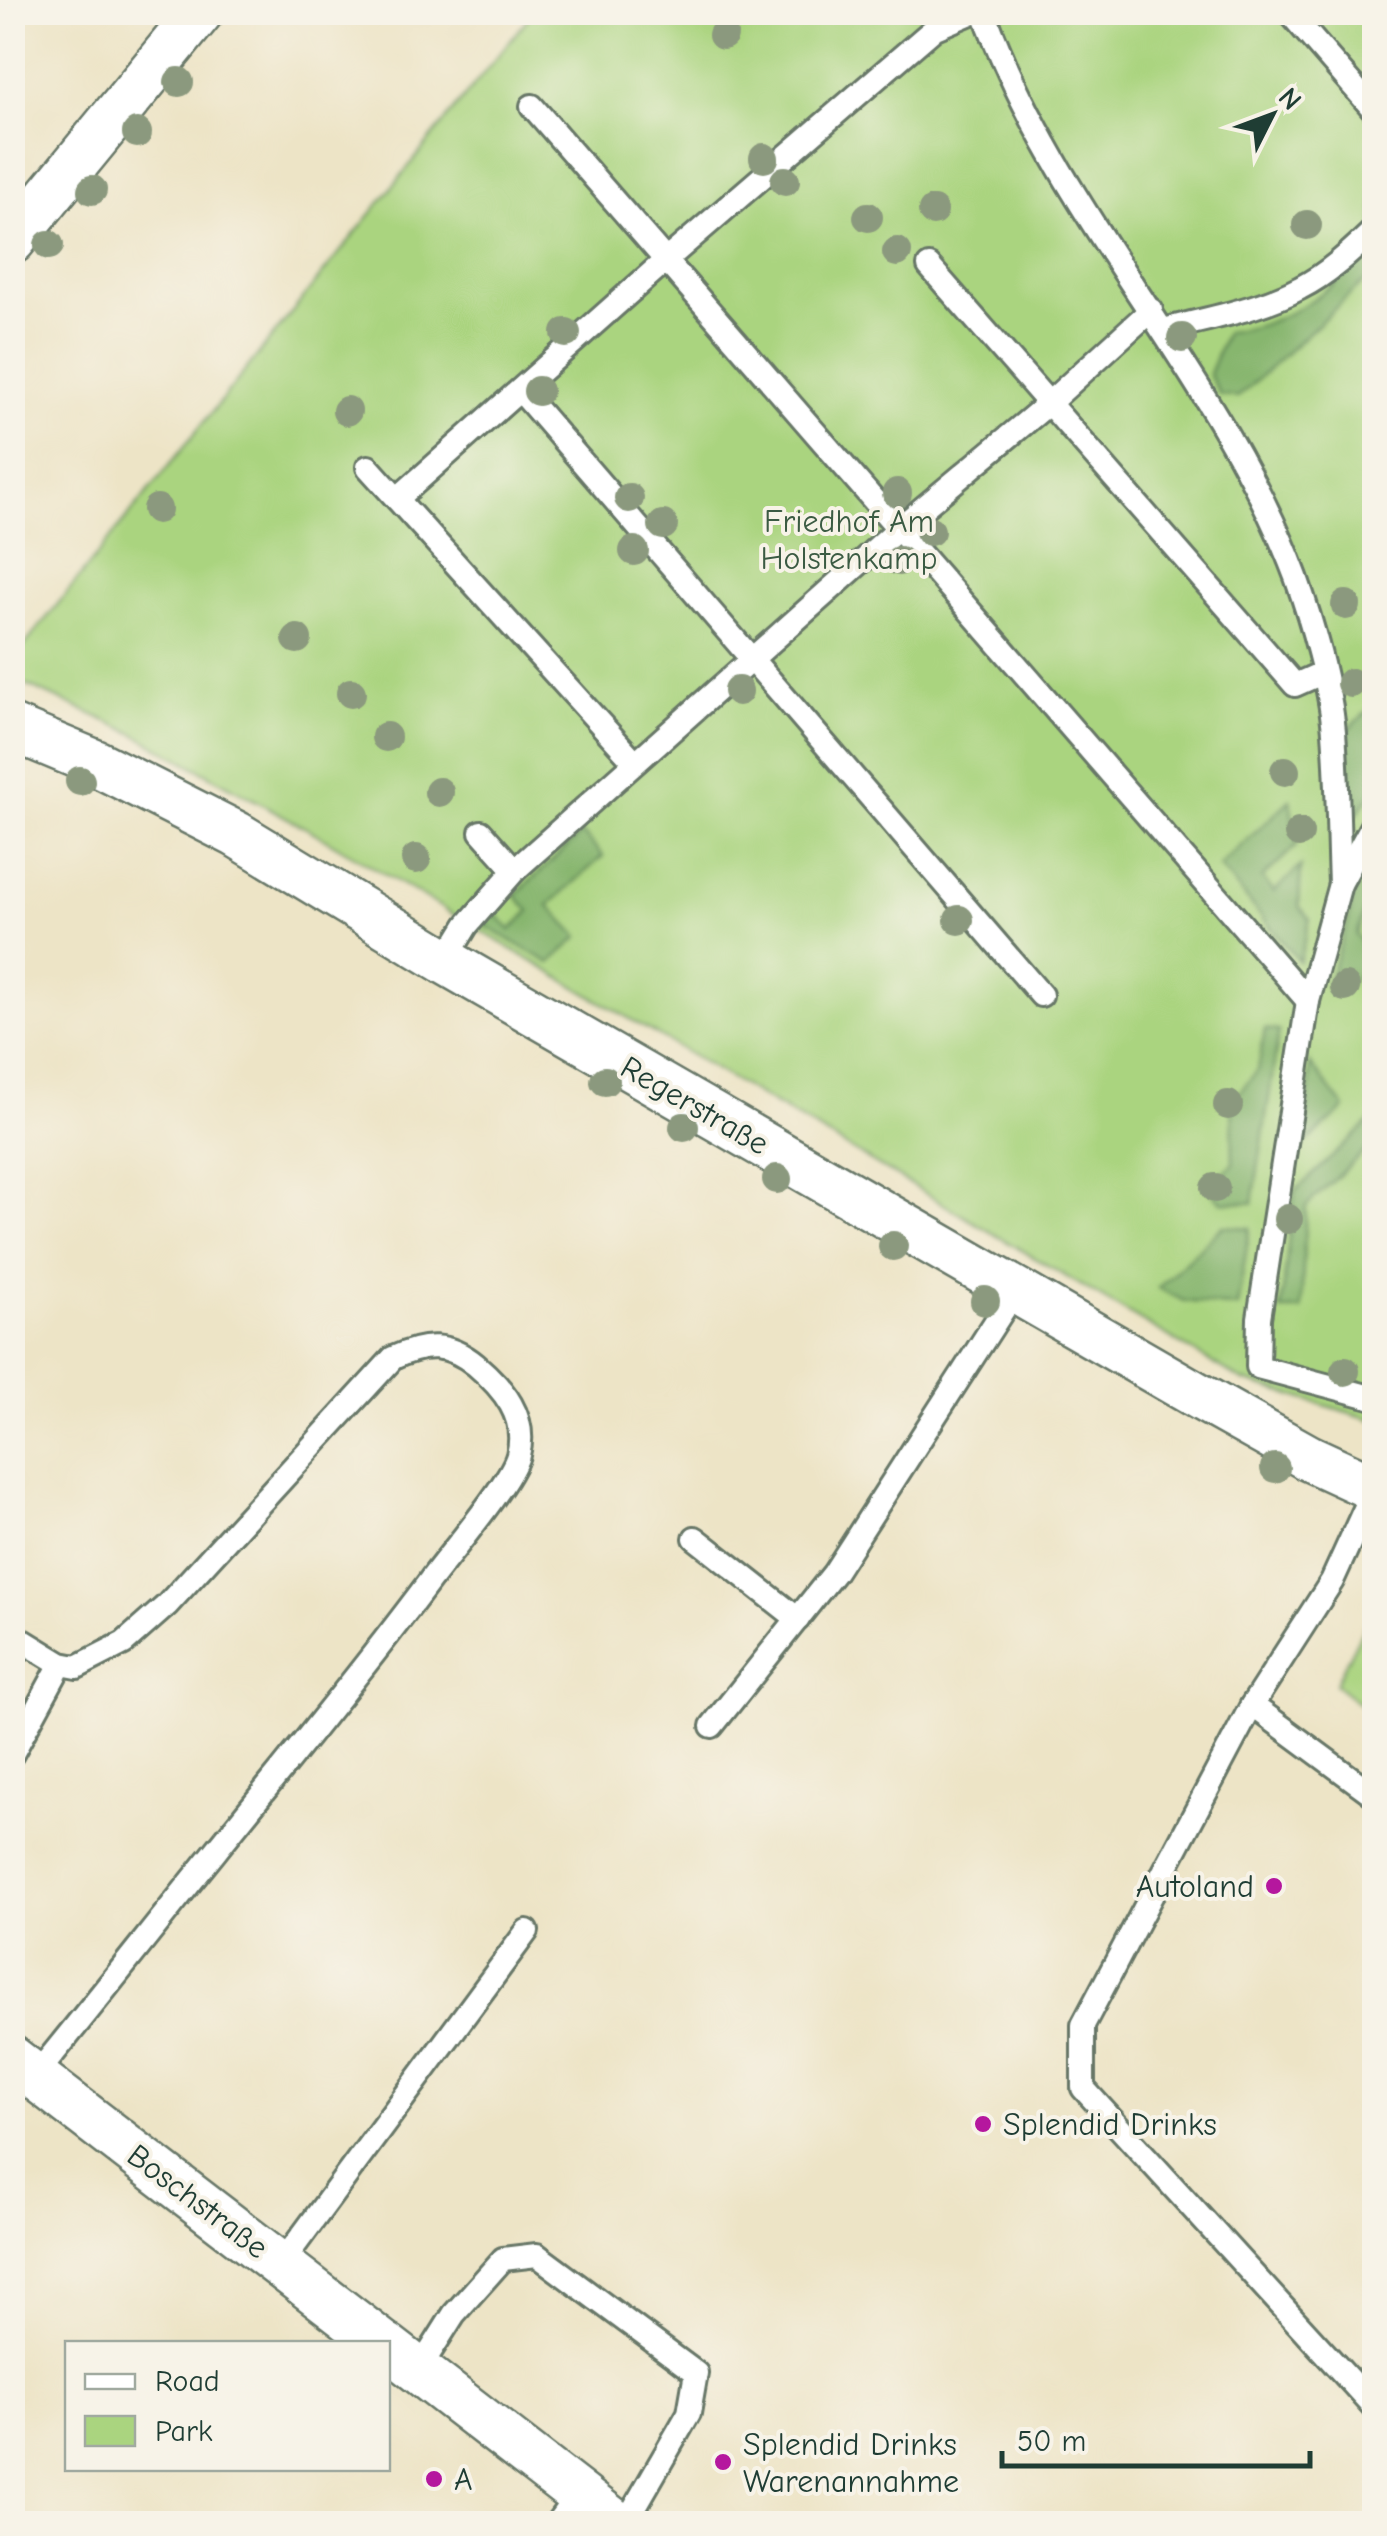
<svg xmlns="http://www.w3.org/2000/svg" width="1387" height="2536" font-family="'Comic Neue',sans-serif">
  <rect width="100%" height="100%" fill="#f7f3e8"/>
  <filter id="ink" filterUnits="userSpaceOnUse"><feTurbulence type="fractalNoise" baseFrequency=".01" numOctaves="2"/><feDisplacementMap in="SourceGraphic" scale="20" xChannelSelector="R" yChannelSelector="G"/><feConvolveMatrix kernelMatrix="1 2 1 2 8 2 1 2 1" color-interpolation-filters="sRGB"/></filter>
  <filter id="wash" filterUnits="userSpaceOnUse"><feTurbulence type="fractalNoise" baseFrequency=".0048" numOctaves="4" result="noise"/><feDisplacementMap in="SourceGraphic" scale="40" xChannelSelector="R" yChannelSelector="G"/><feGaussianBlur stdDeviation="2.25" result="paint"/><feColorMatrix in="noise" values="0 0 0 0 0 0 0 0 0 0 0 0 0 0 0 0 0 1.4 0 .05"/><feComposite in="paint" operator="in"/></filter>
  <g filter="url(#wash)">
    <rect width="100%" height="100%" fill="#ede4c6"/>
    <g fill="#aad47f" stroke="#64885a" stroke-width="2.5">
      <path d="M532,13H1374V1420L1243,1381L315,833L129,731L13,679V660Z"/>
      <path d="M1374,1607V1715L1335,1684Z"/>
    </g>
    <g fill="#87b66e" stroke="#537a51" stroke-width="2.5">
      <path d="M1374,247V273L1238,397L1220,395L1209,374L1226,332C1288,326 1332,289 1374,247Z"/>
      <path d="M1374,705V790L1356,815L1351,814L1345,732Z"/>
      <path d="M1290,800L1297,845L1262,878L1274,892L1301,866L1299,906L1310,919L1299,961L1219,866Z"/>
      <path d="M582,833L603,856L549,905L579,937L550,963L482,924L494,912L511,930L530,911L515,895Z"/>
      <path d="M1374,855V898L1368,903L1356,935L1367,949L1374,943V961L1341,991L1326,988L1349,918L1353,893Z"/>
      <path d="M1265,1029L1279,1031L1253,1203L1222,1202L1207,1188L1233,1164L1232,1101L1258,1070Z"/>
      <path d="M1310,1063L1345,1108L1306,1143Z"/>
      <path d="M1374,1118V1143L1306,1206L1301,1310H1281L1294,1192Z"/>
      <path d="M1223,1226L1250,1228L1237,1307L1184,1301L1158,1288Z"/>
    </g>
  </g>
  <g filter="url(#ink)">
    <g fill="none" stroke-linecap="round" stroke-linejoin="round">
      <defs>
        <g id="service">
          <path d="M984,12C1058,217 1220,374 1296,577C1312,622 1330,685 1334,732C1338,783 1338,834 1340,884"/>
          <path d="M1289,12L1374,110"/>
          <path d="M532,106L1308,1001"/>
          <path d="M929,266L1295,685L1322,673"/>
          <path d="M1164,330C1208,318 1259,310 1300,288C1328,274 1352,251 1374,230"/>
          <path d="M520,390L1041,995"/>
          <path d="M368,467L635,762"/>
          <path d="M397,499L666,260L935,28L973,12"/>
          <path d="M1374,822L1340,884L1308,1001L1259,1318L1258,1367L1374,1398"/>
          <path d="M481,832L515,870"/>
          <path d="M445,961L467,925L515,870L898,529L1049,403L1151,310"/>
          <path d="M1374,1489L1332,1581L1252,1705L1083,2025V2088L1374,2407"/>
          <path d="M695,1538L798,1619"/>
          <path d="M12,1634L61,1664L77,1667L124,1643L167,1605L393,1358C425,1343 448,1342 476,1365C503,1388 528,1417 518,1455C511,1482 451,1552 431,1579C362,1672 288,1761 215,1852C155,1926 96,2002 35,2076"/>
          <path d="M1252,1705L1374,1795"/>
          <path d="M712,1726L834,1573L1016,1290"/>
          <path d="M12,1754L61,1664"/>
          <path d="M281,2264L527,1931"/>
          <path d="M418,2371L454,2314L503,2259L537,2255L696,2373L689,2413L625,2524"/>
          <path d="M556,2524L578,2494"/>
        </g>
        <g id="minor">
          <path d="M12,241L200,12"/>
          <path d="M12,728L96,763L236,834L445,961L1202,1398L1309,1458L1374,1488"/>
          <path d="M12,2059L383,2344"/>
          <path d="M388,2347L617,2524"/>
        </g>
      </defs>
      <use href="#service" stroke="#677767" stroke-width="28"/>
      <use href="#minor" stroke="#677767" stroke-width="50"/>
      <use href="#service" stroke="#fff" stroke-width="22"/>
      <use href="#minor" stroke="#fff" stroke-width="45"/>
    </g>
    <g fill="#8b997e">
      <circle cx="723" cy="35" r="15"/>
      <circle cx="179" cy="82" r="15"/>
      <circle cx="137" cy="133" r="15"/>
      <circle cx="764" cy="158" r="15"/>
      <circle cx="785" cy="181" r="15"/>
      <circle cx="92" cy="190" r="15"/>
      <circle cx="933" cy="211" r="15"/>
      <circle cx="868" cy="217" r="15"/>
      <circle cx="1307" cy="225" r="15"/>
      <circle cx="49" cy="245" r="15"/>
      <circle cx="897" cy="252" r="15"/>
      <circle cx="566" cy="333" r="15"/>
      <circle cx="1182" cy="338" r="15"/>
      <circle cx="538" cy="391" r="15"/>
      <circle cx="347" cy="411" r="15"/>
      <circle cx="897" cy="493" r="15"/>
      <circle cx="629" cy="498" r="15"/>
      <circle cx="157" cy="509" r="15"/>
      <circle cx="663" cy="525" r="15"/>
      <circle cx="930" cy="531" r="15"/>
      <circle cx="634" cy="551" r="15"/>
      <circle cx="899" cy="561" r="15"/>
      <circle cx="1346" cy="605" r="15"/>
      <circle cx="297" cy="639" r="15"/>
      <circle cx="1351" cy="683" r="15"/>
      <circle cx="738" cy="691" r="15"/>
      <circle cx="351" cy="693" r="15"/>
      <circle cx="386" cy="737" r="15"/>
      <circle cx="1285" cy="771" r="15"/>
      <circle cx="80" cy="781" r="15"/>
      <circle cx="439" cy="792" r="15"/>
      <circle cx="1299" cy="833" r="15"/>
      <circle cx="416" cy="859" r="15"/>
      <circle cx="959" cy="920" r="15"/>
      <circle cx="1345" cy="987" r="15"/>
      <circle cx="605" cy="1081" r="15"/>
      <circle cx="1228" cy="1105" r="15"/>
      <circle cx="684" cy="1127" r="15"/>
      <circle cx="777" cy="1179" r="15"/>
      <circle cx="1215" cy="1188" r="15"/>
      <circle cx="1288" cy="1219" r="15"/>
      <circle cx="893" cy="1246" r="15"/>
      <circle cx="985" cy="1301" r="15"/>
      <circle cx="1345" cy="1371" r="15"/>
      <circle cx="1275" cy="1468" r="15"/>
    </g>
  </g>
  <g fill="#b5179e" stroke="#f7f3e8" stroke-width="4">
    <circle cx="1274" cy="1886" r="10"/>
    <circle cx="983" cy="2124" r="10"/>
    <circle cx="723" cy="2462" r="10"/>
    <circle cx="434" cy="2479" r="10"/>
  </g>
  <g text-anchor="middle" stroke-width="8" stroke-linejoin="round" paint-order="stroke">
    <g font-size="32" fill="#3b5b43" stroke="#f7f3e8">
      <text x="849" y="532">Friedhof Am<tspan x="849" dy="37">Holstenkamp</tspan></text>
    </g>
    <g font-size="32" fill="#1f3d34" stroke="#f7f3e8">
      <text transform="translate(695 1105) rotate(30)" y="11">Regerstraße</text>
      <text transform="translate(198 2201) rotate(37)" y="11">Boschstraße</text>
    </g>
    <g font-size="32" fill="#1f3d34" stroke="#f7f3e8" text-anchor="start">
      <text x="1254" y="1897" text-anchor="end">Autoland</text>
      <text x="1003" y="2135">Splendid Drinks</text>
      <text x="743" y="2455">Splendid Drinks<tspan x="743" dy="37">Warenannahme</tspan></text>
      <text x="454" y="2490">A</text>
    </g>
  </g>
  <rect width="1387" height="2536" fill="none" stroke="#f7f3e8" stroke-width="50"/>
  <rect x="65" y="2341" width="325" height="130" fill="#f7f3e8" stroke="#a1aaa0" stroke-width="2.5"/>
  <rect x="85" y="2374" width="50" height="15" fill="#ffffff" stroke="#a1aaa0" stroke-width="2.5"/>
  <text x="155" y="2391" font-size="30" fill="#1f3d34">Road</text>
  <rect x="85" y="2416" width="50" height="30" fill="#aad47f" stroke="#a1aaa0" stroke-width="2.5"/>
  <text x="155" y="2441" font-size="30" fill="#1f3d34">Park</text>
  <g transform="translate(1272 115) rotate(48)" stroke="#f7f3e8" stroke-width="8" paint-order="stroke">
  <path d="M0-8L18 38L0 25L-18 38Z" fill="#1f3d34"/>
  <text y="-15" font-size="28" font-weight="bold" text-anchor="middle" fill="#1f3d34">N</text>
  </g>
  <path d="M1002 2451v15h308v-15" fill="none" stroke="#1f3d34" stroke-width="5"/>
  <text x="1017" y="2451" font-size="30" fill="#1f3d34" stroke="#f7f3e8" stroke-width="8" paint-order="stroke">50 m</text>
</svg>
